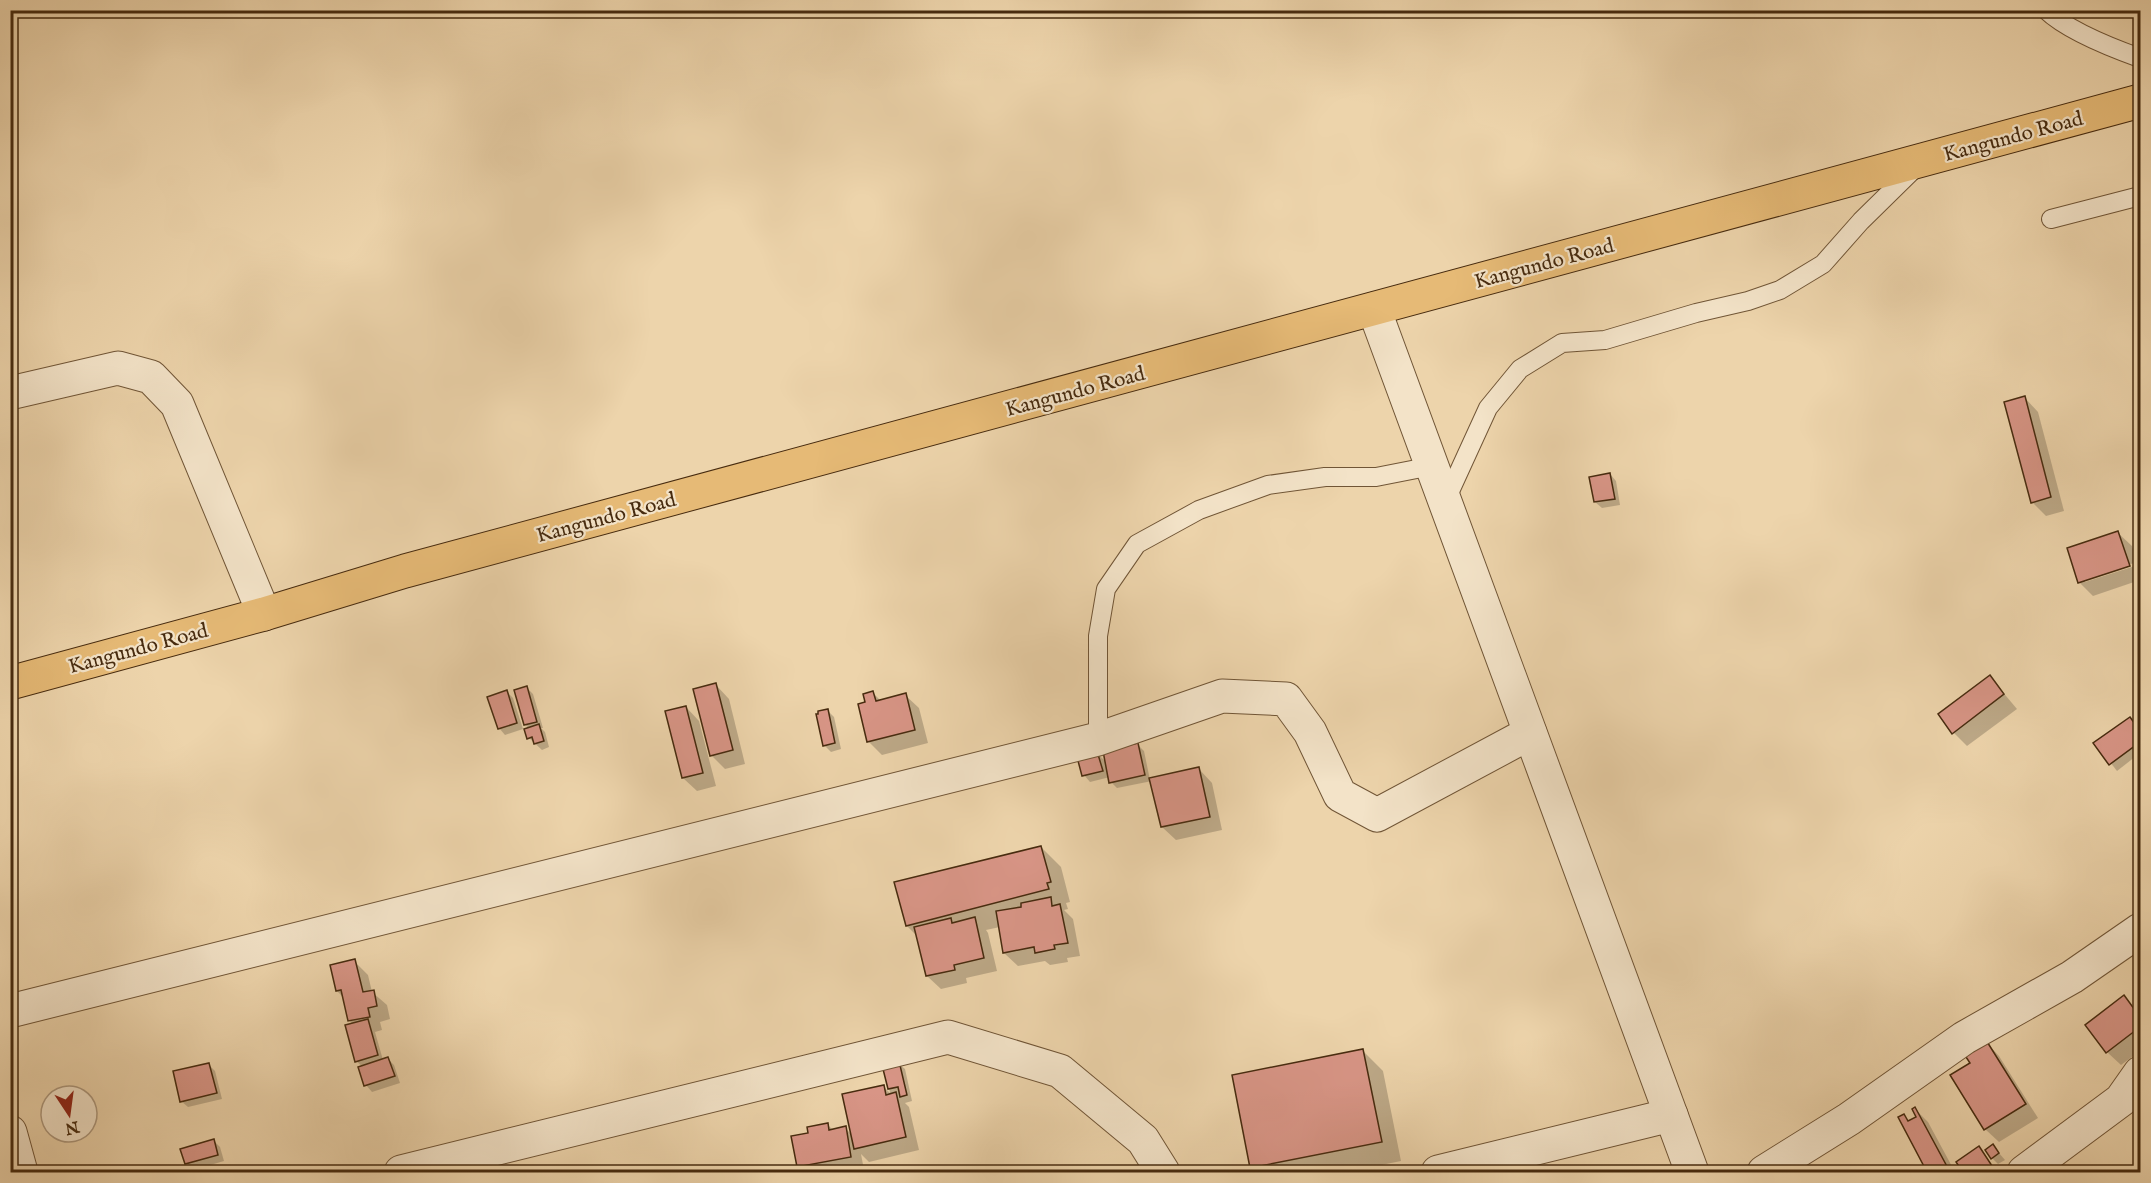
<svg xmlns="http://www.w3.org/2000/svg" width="2151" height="1183" font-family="'IM FELL English',serif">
  <rect width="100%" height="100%" fill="#edd4ab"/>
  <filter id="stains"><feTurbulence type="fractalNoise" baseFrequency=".00333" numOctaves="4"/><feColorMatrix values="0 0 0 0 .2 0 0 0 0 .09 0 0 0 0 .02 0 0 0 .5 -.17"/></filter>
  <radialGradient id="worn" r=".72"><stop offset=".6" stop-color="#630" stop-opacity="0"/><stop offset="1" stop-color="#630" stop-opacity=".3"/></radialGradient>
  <g fill="#0003" fill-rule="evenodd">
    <path d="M2025,398L2038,412L2064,511L2046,516L2032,502Z"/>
    <path d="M1610,474L1616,481L1620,505L1602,508L1595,502Z"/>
    <path d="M2118,533L2132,546L2140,573V580L2093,596L2079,582ZM2137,562L2138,565L2085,582V579Z"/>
    <path d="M1990,677L2017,709L1967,746L1954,733Z"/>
    <path d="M716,685L729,699L745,764L725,769L711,755Z"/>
    <path d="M527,688L533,694L543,728H541L545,732L549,747L542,750L529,738V729L525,724Z"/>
    <path d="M507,692L513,698L523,729L505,735L499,728Z"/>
    <path d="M873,693L881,701L905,695L919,708L928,743L882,755L868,741L867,703Z"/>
    <path d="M686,707L699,721L716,786L697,791L683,778Z"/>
    <path d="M827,710L834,717L841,749L831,752L824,745Z"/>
    <path d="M2130,719L2140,731V753L2117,771L2096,744Z"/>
    <path d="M1138,745L1144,751L1150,780L1199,769L1212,783L1222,830L1176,840L1162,827L1152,781L1117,788L1111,782L1110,777L1090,782L1084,775L1097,753L1107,763Z"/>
    <path d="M1041,847L1061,867L1070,902L1066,903L1068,909L1064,910L1073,919L1080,956L1067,958L1068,962L1050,965L1045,961L1018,966L1004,953L1000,927L986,930L988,933L997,971L966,978L967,983L941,989L927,976L918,937L907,926Z"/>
    <path d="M354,961L368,975L372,992L387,1005L390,1019L380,1022L382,1030L375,1032L383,1060L388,1059L394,1065L400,1083L372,1092L366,1085L363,1067L356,1061L353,1025L350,1021L344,998L337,991Z"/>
    <path d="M2124,997L2140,1015V1051L2121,1065L2107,1052Z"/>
    <path d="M1986,1042L1999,1056L2038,1118L1999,1142L1985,1129L1972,1063Z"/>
    <path d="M1362,1050L1383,1071L1401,1161L1347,1172H1256L1251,1168L1233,1076Z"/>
    <path d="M898,1063L905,1069L912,1101L905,1103L909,1107L919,1150L869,1162L861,1154L864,1170L851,1172H805L799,1166L810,1134L828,1125L833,1130L845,1128L853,1136L883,1086L890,1093L884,1066Z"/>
    <path d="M209,1065L215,1071L222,1099L188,1107L181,1101Z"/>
    <path d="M1915,1109L1928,1122L1955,1172H1929L1900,1118L1904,1116L1910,1122L1918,1117Z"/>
    <path d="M214,1141L220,1147L224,1161L193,1170L186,1163Z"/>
    <path d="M1993,1146L2005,1160L1998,1164L1992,1158Z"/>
    <path d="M1979,1148L1985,1155L1997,1172H1964L1958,1162Z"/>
  </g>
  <g fill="#d89586" stroke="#472b0f" stroke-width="1.5">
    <path d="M2025,396L2051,497L2031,503L2004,402Z"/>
    <path d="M1610,473L1615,499L1594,502L1589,477Z"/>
    <path d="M2118,531L2130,566L2078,583L2067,548Z"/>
    <path d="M1990,675L2004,694L1952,734L1938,714Z"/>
    <path d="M716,683L733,750L710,756L693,689Z"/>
    <path d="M527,686L537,722L524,725L514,690Z"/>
    <path d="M507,690L517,723L498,729L487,697Z"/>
    <path d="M873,691L876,701L906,693L915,730L867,742L858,704L865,702L863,694Z"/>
    <path d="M686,706L703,773L682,778L665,711Z"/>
    <path d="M828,709L835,743L823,746L816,714H818V711Z"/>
    <path d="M2130,717L2140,731V742L2109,765L2093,743Z"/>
    <path d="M539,724L544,741L534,744L532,737L527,739L524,729Z"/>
    <path d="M1138,743L1145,775L1109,783L1103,751Z"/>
    <path d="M1097,751L1103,771L1082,776L1077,757Z"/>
    <path d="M1199,767L1210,817L1161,827L1149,778Z"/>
    <path d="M1041,846L1051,882L1047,883L1049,889L906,926L894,882Z"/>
    <path d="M1051,897L1052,906L1060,904L1068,943L1054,945L1055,949L1035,953L1034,947L1003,953L996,911L1021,907V903Z"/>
    <path d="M975,917L984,958L954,965L955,970L926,976L914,927L951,918L952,923Z"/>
    <path d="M355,959L363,992L374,990L377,1006L368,1008L370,1017L348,1021L341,990L336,991L330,965Z"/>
    <path d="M2124,995L2140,1017V1027L2106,1053L2085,1025Z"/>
    <path d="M368,1019L378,1055L355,1062L345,1025Z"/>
    <path d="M1986,1040L2026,1104L1984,1130L1950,1075L1970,1063L1964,1054Z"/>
    <path d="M1363,1049L1382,1142L1250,1168L1232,1075Z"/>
    <path d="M388,1057L395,1076L364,1086L358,1067Z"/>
    <path d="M899,1061L907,1095L900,1097L898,1087L888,1089L882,1065Z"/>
    <path d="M209,1063L217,1093L180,1102L173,1071Z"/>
    <path d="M884,1085L886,1095L896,1092L906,1137L854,1149L842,1094Z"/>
    <path d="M1915,1107L1950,1172H1927L1898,1117L1904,1114L1908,1121L1916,1117L1912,1109Z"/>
    <path d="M828,1123L829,1130L846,1126L851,1157L797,1167L791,1136L808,1133L807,1127Z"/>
    <path d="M214,1139L218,1155L185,1164L180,1149Z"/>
    <path d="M1993,1144L1999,1153L1991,1159L1985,1150Z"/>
    <path d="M1979,1146L1996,1172H1979L1977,1169L1972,1172H1963L1956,1162Z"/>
  </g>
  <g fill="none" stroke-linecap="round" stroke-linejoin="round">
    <defs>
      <g id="service">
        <path d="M2046,10C2068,31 2112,48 2140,58"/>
        <path d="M2051,219L2140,196"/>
        <path d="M1445,502L1488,408L1520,369L1562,343L1605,340L1696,313L1748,301L1780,290L1823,264L1861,221L1917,166"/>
        <path d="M1098,739V636L1106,589L1137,544L1199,510L1268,485L1325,477H1376L1432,466"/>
      </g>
      <g id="minor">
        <path d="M1374,309L1692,1172"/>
        <path d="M10,393L118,368L151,377L177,404L264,614"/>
        <path d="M10,1011L1098,739L1222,696L1286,699L1310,732L1340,795L1377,815L1530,733"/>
        <path d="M10,1132L21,1172"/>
        <path d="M401,1172L948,1037L1060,1071L1143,1140L1163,1172"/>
        <path d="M1438,1172L1671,1115"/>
        <path d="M1764,1172L1849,1119L1964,1038L2072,977L2140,930"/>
        <path d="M2024,1172L2121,1100L2140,1073"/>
      </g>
      <path id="trunk" d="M10,683L264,614L405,571L2140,101"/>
    </defs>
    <use href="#service" stroke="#705536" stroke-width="20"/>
    <use href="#minor" stroke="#705536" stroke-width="35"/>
    <use href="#trunk" stroke="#472b0f" stroke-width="35"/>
    <use href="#service" stroke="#f3e3c8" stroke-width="18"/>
    <use href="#minor" stroke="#f3e3c8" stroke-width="33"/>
    <use href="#trunk" stroke="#e6ba76" stroke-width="33"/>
  </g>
  <g text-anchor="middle" stroke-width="4.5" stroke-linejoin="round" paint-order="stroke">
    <g font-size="21" fill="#472b0f" stroke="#f3e3c8">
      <text transform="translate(2013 136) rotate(-15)" y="7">Kangundo Road</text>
      <text transform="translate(1544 263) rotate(-15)" y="7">Kangundo Road</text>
      <text transform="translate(1075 391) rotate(-15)" y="7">Kangundo Road</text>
      <text transform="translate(606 517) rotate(-15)" y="7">Kangundo Road</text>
      <text transform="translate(138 648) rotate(-15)" y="7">Kangundo Road</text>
    </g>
  </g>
  <rect width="2151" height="1183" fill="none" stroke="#edd4ab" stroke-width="36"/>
  <rect x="12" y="12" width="2127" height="1159" fill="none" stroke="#472b0f" stroke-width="3"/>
  <rect x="18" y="18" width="2115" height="1147" fill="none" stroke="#472b0f" stroke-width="1.5"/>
  <g transform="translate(69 1114) rotate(167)"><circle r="28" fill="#f3e3c8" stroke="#ae997e" stroke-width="1.5"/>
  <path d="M0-4.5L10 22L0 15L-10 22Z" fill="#8f2418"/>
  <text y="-9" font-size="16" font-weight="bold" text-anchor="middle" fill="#472b0f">N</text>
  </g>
  <rect width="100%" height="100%" filter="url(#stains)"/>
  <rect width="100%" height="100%" fill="url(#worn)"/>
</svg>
